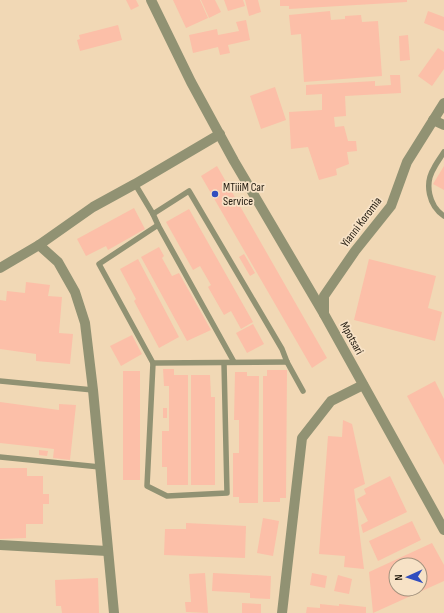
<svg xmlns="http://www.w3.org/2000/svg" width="444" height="613" font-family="'Sofia Sans Condensed',sans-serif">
  <rect width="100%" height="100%" fill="#f7e2c6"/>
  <path fill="#f1d8b5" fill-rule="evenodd" d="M0,0H444V613H0ZM396,565H420V589H396Z"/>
  <g fill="#fcbfa8" fill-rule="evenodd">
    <path d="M126,0H136L139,6L131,10Z"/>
    <path d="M173,0H200L208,18L186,28Z"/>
    <path d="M201,0H215L221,12L209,18Z"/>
    <path d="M224,0H243L245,6L228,11Z"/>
    <path d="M245,0H258L261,12L249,16Z"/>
    <path d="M280,0H407V2L289,9V6H280Z"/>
    <path d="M330,11L331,20L345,19V16L361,15L362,22L378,21L382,76L304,82L301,34L291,35L289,15Z"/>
    <path d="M428,11L444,17V31L424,23Z"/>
    <path d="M246,20L250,40L228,45L230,53L220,55L218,47L193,53L189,35L217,29L218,35L239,31L236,22Z"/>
    <path d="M118,25L122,40L80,51L77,40L80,39L79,35Z"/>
    <path d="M408,35L410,60L400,61L399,36Z"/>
    <path d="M438,48L444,52V69L432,86L418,76Z"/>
    <path d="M390,75H400L401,93L345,96L346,116L334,117L335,127L344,126L348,141H356L357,151L347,152L349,164L336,169L337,175L319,180L308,147L291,149L289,112L322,110V94L306,95V85L375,81V86L391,85Z"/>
    <path d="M275,87L286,120L261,129L250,96Z"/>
    <path d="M217,166L327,358L312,368L201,176Z"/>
    <path d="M444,166V190L433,184Z"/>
    <path d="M134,208L145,229L108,250L106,246L86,256L77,239Z"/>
    <path d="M189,209L253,322L241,329L231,311L224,315L208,287L211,285L200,266L193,270L166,222Z"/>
    <path d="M159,247L164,256L162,258L172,276L179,273L211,330L187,341L141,257Z"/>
    <path d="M244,254L255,273L250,276L239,257Z"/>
    <path d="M138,259L179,337L159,348L134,301L136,299L120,269Z"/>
    <path d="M369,259L436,276L428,308L442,312L435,341L354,320Z"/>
    <path d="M26,282L50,285L48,296L62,297L59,333L73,334L70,364L36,361V354L0,349V300L6,301L7,291L25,293Z"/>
    <path d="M253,324L264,344L247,353L236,333Z"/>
    <path d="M132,335L142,354L121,366L110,346Z"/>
    <path d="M163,369H174V375H188V485H167V467H162V431H169V386H164Z"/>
    <path d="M267,370H287L286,498H280V502H263V376H267Z"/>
    <rect x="123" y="371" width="17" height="109"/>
    <path d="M235,372H247V376H259L258,503H239V497H233V453H239V420H234Z"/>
    <path d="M191,375H210L211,397H215V485H191Z"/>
    <path d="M435,381L444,399V465L407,396Z"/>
    <path d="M0,402L59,410V404L76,405L70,460L53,458L54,449L0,443Z"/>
    <rect x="163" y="408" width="4" height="10"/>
    <path d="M343,420L352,424L365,484L354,489L364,569L344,567L345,556L319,554L328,436L342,437Z"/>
    <path d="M39,450L48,451L47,456L39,455Z"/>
    <path d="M0,468H27V476H43V494H49V504H43V524H26V538L0,539Z"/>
    <path d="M390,476L407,512L363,533L361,525L368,521L357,499L366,494L364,489Z"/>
    <path d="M263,518L279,521L273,556L257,553Z"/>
    <path d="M412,521L421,540L378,561L369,541Z"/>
    <path d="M186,523L246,526L245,558L164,555L165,529H186Z"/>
    <path d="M432,543L444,565V581L373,613L369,572ZM396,565H420V589H396Z"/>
    <path d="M205,573L208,613L186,612L185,602H191L189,574Z"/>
    <path d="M213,573L271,576L270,599L250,598V593L212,591Z"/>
    <path d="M312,573L327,576L325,588L310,585Z"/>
    <path d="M338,575L352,579L349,594L334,591Z"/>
    <path d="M98,578L99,613H62L61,606H56L55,580Z"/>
    <path d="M242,603L261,604V613H242Z"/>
    <path d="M320,604L339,606V604L366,607V613H306L307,607L320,608Z"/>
  </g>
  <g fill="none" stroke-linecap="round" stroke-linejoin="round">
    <g stroke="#919273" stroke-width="5.5">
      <path d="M444,152C441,157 437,162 434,168C424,184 429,206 444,216"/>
      <path d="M135,184L153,214L158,225L234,362"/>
      <path d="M153,214L189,191L282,349L287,362L303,391"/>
      <path d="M158,225L99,264L153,363L147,486L167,496L227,493L224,363"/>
      <path d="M153,363L287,362"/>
      <path d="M0,381L93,390"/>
      <path d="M0,457L100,467"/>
    </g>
    <g stroke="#919273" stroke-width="10">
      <path d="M151,0L191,82L234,161L324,314L444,530"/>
      <path d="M433,120L444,125"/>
      <path d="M39,245L58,262L75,292L85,323L93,390L114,613"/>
      <path d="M0,268L39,245L93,207L135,184L220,134"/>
      <path d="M324,314V296L355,251L391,206L407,162L444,103"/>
      <path d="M0,545L107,551"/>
      <path d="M282,613L302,438L331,401L363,385"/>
    </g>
  </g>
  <circle fill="#324ebf" stroke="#f7e2c6" stroke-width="1.5" cx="215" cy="194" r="4"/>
  <g text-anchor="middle" stroke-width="3.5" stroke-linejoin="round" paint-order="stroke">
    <g font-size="12" fill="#221b10" stroke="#f7e2c6" text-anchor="start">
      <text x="223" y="191">MTiiiM Car<tspan x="223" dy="14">Service</tspan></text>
    </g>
    <g font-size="12" fill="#221b10" stroke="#f7e2c6">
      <text transform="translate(361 222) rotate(-53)" y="4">Yianni Koromia</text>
      <text transform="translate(352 338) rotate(61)" y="4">Mpotsari</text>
    </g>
  </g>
  <g transform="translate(408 577) rotate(267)"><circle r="19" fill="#f7e2c6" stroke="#a2927d"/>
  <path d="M0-3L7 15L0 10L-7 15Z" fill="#324ebf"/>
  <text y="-6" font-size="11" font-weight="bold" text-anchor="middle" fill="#221b10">N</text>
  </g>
</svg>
